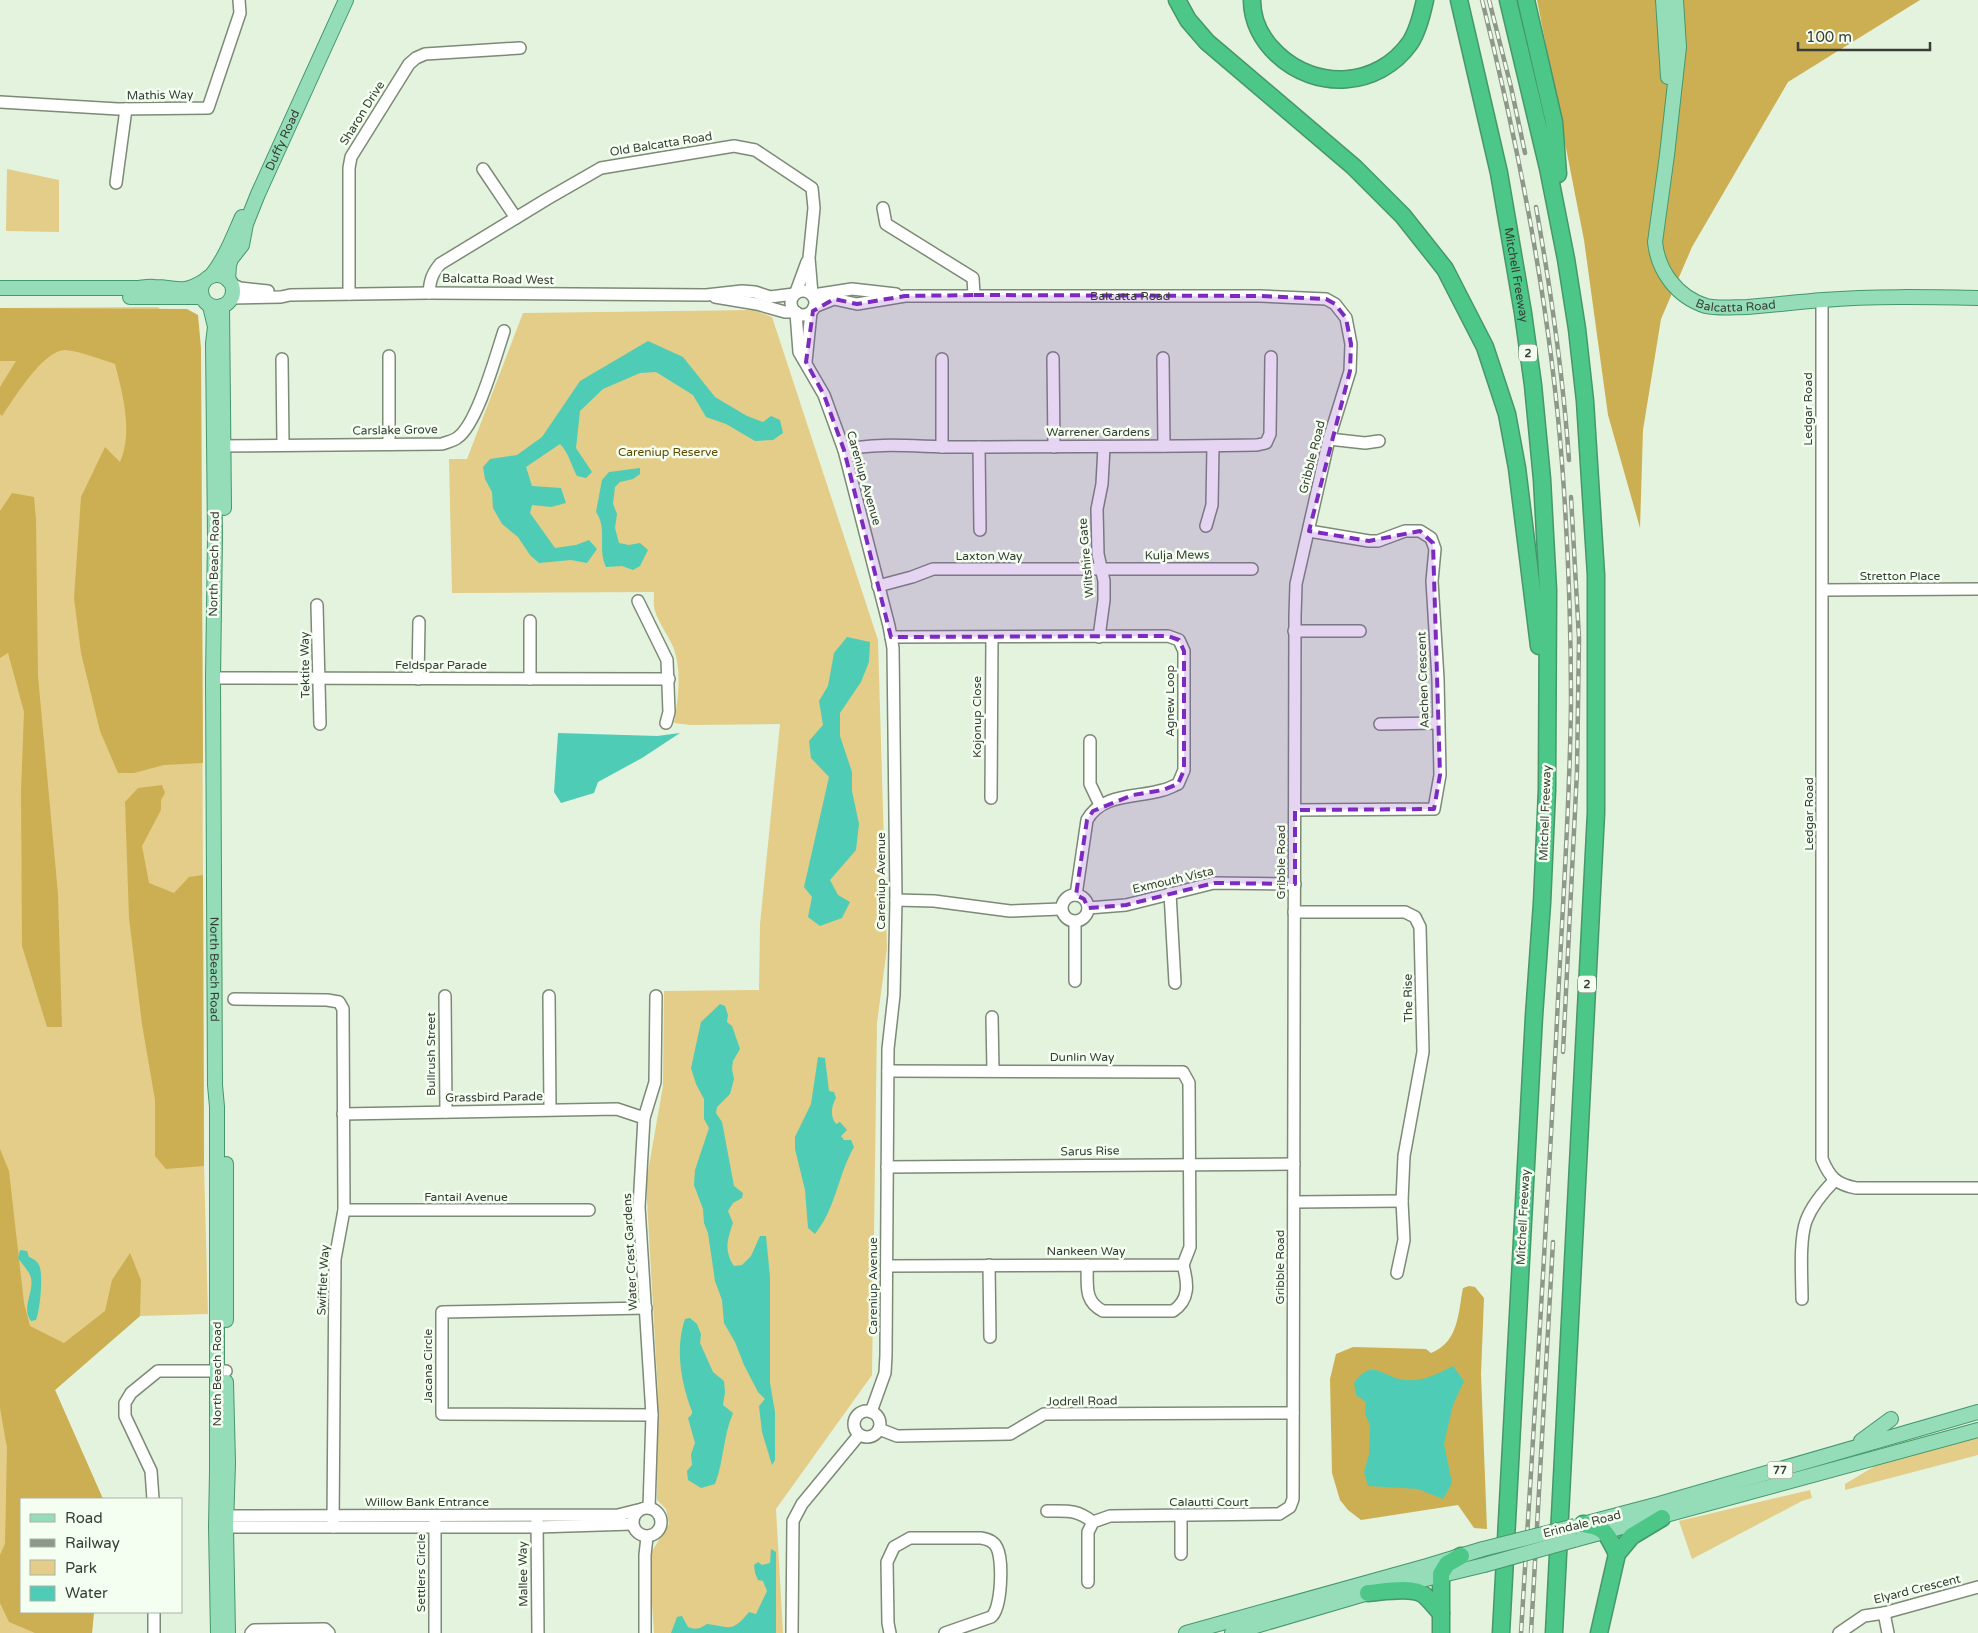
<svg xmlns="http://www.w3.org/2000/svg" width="1978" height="1633" font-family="'Varela Round',sans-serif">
  <rect width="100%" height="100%" fill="#e4f3dd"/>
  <g fill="#e3cd88">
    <path d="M7,169L59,180V232L6,231Z"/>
    <path d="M158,307L201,348L204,1166L208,1314L140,1316L55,1390L103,1499H21V1612H94L92,1633H0V308Z"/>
    <path d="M754,310L772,317L878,640L887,948L877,1023L872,1375L776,1509L783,1633H654L649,1556L669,1524L666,1509L657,1500L658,1393L646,1183L663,1086L664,991L759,990L760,924L780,724L690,725L674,723C678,699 682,673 674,649C669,636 659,624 655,611C653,605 654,598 654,592L452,593L449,459H467L523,313Z"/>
    <path d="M1978,1435V1455L1845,1490V1484L1875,1466Z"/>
    <path d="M1810,1490L1812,1498L1802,1501L1692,1559L1679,1521Z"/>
  </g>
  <g fill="#ccaf53">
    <path d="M1537,0H1920L1788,82L1692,247L1661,319L1643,430L1640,528L1608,415L1584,240Z"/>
    <path d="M0,308L187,309L198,315L201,348L203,763L164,765L134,773H118L100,731L81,653L74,598L81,497L105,447L120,462C133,432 123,395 115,364C100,359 82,352 66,350C43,349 14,399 2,416L0,414V387L16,361H0Z"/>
    <path d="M12,493L34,497L36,520L38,676L58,894L62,1027H47L22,946L21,791L24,712L8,653L0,658V511Z"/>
    <path d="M162,785L165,793L161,800V810L142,846L149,883L174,893L189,877L203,875L204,1166L166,1169L155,1156V1100L142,1024L129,918L125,802L138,788Z"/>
    <path d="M0,1149L9,1171L24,1303L30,1326L64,1343L105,1311L112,1280L130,1253L141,1280L140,1316L55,1390L103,1499H21V1612H94L92,1633H35L9,1622L0,1603V1555L5,1544L7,1448L0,1408Z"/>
    <path d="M1469,1286L1475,1287L1484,1298L1481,1374L1487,1529L1474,1528L1458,1505L1361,1520L1348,1510L1340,1500L1332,1473L1330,1379L1336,1354L1353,1347L1426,1349L1431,1353C1459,1342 1458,1313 1463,1288Z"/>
  </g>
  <g fill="#4eccb6">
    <path d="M648,341L683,357L715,397L747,416L763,422L771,416L780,420L783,433L773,440L755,441L726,424L706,417L693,395L656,372L640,373L603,389L580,411L576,448L592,472L586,478L577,476C571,465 569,453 560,444L526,467L532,486L561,488L566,503L551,507L532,505L530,513L555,548L576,545L589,540L597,549L587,563L571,560L539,563L530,555L518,537L502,524L493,508L492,492L485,479L483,467L490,459L517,455L542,437L580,381Z"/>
    <path d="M640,468V474L633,479L620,482L615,487L613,504L617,514L615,528L619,543L629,545L640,543L648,550L640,566L633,570L622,566L606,567C597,549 608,529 596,512L602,480L609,472Z"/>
    <path d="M847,637L870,642L869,662L861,682L840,713V736L852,772V791L859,824L856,850L830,880L838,895L850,902L842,918L820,926L808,917L812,897L804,887L829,777L811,758L809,741L823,725L819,701L828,686L834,653Z"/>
    <path d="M558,733L657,736L680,733L642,758L598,782L594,793L561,803L554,792Z"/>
    <path d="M720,1004L725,1006L728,1015L727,1022L732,1026L740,1049L733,1061L732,1069L734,1079L730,1094L717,1107L716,1113L722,1122L734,1186L743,1193L742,1198L733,1203L728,1211L733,1223C727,1240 724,1251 734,1266L742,1265L751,1256L760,1236H766L770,1277V1383L775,1412V1460L772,1465L762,1432L759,1406L765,1399L758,1392L744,1365L735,1342L724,1323L722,1300L715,1281L708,1233L704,1223L703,1209L694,1185L695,1170L709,1128L704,1119V1099L696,1084L691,1068L701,1022Z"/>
    <path d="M818,1057L825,1058L829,1091L834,1092L836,1098C831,1107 830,1116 836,1124L840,1122L847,1130L841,1136L844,1140H851L854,1147C838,1175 836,1208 815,1234L808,1228L805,1190L795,1149V1137L811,1104Z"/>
    <path d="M20,1250L27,1251L29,1257C34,1259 39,1262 40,1268C43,1279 40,1309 36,1320L31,1321C21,1309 34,1292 31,1278C30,1272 22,1264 18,1258Z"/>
    <path d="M690,1318L697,1324L701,1334L700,1343L713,1372L724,1381L725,1392L723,1405L733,1413C723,1436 724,1461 715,1484L701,1488L688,1480L687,1471L692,1465L691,1454L695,1443L688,1418L692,1414V1411C681,1383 675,1348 685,1319Z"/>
    <path d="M1453,1366L1464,1381L1453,1405L1444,1444L1452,1483L1443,1499L1418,1489L1368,1486L1364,1472L1369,1454L1370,1425L1365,1414L1366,1402L1356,1395L1354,1383C1373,1356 1383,1378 1405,1380C1423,1382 1437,1374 1453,1366Z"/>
    <path d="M771,1549L776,1552V1633H671L677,1617L682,1616L688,1627C695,1630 700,1629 707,1624C730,1627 732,1633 749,1612L756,1614L767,1591L763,1581L758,1580L755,1573L754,1565L758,1562L762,1565L770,1563Z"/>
  </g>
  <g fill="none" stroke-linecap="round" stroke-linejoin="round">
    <defs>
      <g id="minor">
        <path d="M0,102L118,109L208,108L240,13L239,0"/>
        <path d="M483,169L516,218"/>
        <path d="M116,183L126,109"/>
        <path d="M883,208L886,224L973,278L974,295"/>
        <path d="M231,284L240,288L268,291"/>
        <circle cx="803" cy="303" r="12"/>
        <path d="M796,292L807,262"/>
        <path d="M429,293C430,280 432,274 440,264L547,199L601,168L734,146L755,150L812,188L814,208L809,258L812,294"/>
        <path d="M349,294V168L351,157L409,64L416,58L425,54L520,48"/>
        <path d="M813,295L852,289L896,294"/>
        <path d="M715,297L757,304L785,312H796"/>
        <path d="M231,298L281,297L290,295L429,293L706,295L742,291L755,292L770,297L794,294"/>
        <path d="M1822,300V1159C1830,1178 1836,1184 1856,1188H1978"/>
        <path id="s1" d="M814,307L834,299L857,304L905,296H1260L1326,299L1335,304L1346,318L1351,344L1350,371L1329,439L1296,584L1295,616L1293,1499L1290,1507L1279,1514L1110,1516L1093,1522L1088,1532V1582"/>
        <path d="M796,313L799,352L824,395L844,450L889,626L893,648L896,900L894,995L888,1049L886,1355L885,1373L871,1412"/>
        <path d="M389,356V444"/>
        <path d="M1053,358L1054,447"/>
        <path d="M1163,358L1164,446"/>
        <path d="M282,359L283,444"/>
        <path d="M942,359V447"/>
        <path d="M806,362L811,312"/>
        <path d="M1329,439L1365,443L1379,441"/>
        <path d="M216,446L442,444C447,442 453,441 457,438C477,425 496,355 504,331"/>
        <path d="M979,447L980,530"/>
        <path d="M844,450C882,441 925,448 965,447C1062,446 1159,447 1257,445L1266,443L1270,434L1271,357"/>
        <path d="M1206,526L1212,505L1213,446"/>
        <path d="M878,586L912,577L933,569H1252"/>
        <path d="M1823,590L1978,589"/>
        <path d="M638,601L667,660L669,712L666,723"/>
        <path d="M317,605L320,724"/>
        <path d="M530,621V679"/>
        <path d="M1294,631H1360"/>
        <path d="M891,637L1168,636L1179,640L1184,651V770L1178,784C1173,786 1168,789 1163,790C1137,798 1102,793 1087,820L1076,895"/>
        <path d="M1099,637L1104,600V581L1098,554L1097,509L1102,484L1104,447"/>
        <path d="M213,678L669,679"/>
        <path d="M418,679L419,622"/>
        <path d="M1380,724L1438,723"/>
        <path d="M1090,741V784L1100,805"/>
        <path d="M991,798L992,637"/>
        <path d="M1295,810L1434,809L1440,775L1438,679L1432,581L1435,549L1431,538L1420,531H1405L1378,541H1369L1309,531"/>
        <path d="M1170,893L1175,983"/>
        <circle cx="1075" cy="908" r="13"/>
        <path d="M896,900L934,901L1010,911L1061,909"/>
        <path d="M1088,908L1126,905L1214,883L1295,884"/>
        <path d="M1294,912H1405L1415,917L1420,927L1423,1052L1404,1156L1402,1201L1404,1240L1397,1273"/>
        <path d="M1075,922V981"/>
        <path d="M445,996L446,1112"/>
        <path d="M549,996L550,1109"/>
        <path d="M234,999L327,1000L339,1002L343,1009L344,1210L335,1259L333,1527"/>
        <path d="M992,1017L993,1070"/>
        <path d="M343,1114L617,1109L644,1118"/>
        <path d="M887,1167L1294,1164"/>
        <path d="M1294,1202L1402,1201"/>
        <path d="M344,1210H589"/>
        <path d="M989,1265L990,1337"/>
        <path d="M1087,1265C1088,1284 1083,1301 1103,1311H1173C1190,1300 1188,1283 1183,1265"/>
        <path d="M887,1266L1183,1265L1190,1247L1189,1083L1183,1072L888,1071"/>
        <path d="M1802,1299C1802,1278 1799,1241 1806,1221C1812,1205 1823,1192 1835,1180"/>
        <path d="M646,1308L442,1312V1414L652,1415"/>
        <circle cx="867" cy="1424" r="13"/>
        <path d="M879,1429L897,1436L1010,1434L1044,1414L1293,1413"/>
        <path d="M153,1499L151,1471L125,1416V1403L131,1393L158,1371H226"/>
        <circle cx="647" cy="1522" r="14"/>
        <path d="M649,1508L652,1415L639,1207L644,1118L655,1082L656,996"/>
        <path d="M1047,1511C1067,1511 1076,1509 1093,1522"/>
        <path d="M218,1516L618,1515L638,1510"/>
        <path d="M1181,1516V1554"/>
        <path d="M537,1520L538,1633"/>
        <path d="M219,1527H537L632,1524"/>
        <path d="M154,1612V1633"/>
        <path d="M1884,1613L1888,1633"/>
        <path d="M251,1633L254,1630L325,1629L329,1633"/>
        <path d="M435,1633V1520"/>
        <path d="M645,1633V1555L647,1537"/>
        <path d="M792,1633L793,1521L802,1504L859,1435"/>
        <path d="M890,1633L888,1623L887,1562L894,1547L910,1538H981C988,1539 994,1541 997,1548C1003,1560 1002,1609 991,1617L945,1633"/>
        <path d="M1839,1633L1864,1616L1884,1613L1978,1587"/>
      </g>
      <g id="major">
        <path d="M1663,0L1668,77"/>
        <path id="s2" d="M1676,0L1679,47L1667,155L1655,242C1658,271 1677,297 1706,306C1719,309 1734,307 1747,307C1772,305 1798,302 1823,300C1874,296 1926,297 1978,298"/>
        <circle cx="217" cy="291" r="16"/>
        <path d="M211,276C225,259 233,237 242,217"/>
        <path id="s3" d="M228,280L229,265L231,259L242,245L246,224L258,194L346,0"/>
        <path d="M0,288H135C141,288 148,286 154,287C178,287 181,295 204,281"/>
        <path d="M130,297H202"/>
        <path id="s4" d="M210,306L215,327L213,343L215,537L213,678L215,1085L217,1107V1471L216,1527L218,1633"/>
        <path d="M222,306L224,508"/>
        <path d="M226,1320V1164"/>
        <path d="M226,1382L228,1463L226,1527L228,1633"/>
        <path d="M1861,1441L1891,1419"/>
        <path d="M1583,1524L1659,1504L1978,1412"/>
        <path d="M1574,1540L1978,1430"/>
        <path d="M1186,1633L1427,1566L1483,1549"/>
        <path d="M1232,1633L1368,1593L1484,1565"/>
      </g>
      <g id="highway">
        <path d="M1177,0L1188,20L1207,42L1354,167L1403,216L1445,269L1485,347L1507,414L1517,468L1539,646"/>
        <path d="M1252,0C1252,21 1262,40 1277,54C1316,91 1378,88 1410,43C1418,31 1422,14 1425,0"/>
        <path id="s5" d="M1459,0L1499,173L1523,313L1533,385L1542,479L1548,590L1547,790L1542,903L1534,1016L1501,1633"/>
        <path d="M1508,0L1548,168L1566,259L1577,329L1585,401L1596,575V813L1554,1633"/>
        <path d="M1526,0L1554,122L1558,174"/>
        <path d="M1583,1524C1606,1527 1607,1534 1617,1554"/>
        <path d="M1368,1593C1383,1592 1412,1586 1424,1595C1430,1600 1435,1607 1441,1613"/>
        <path d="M1441,1633V1574L1447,1564L1461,1556"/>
        <path d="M1599,1633L1617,1554L1632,1536L1662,1518"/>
      </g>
    </defs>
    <use href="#minor" stroke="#7c8a76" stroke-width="14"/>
    <use href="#major" stroke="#46976b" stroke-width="16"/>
    <use href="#highway" stroke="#46976b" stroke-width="19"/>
    <use href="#minor" stroke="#fff" stroke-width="11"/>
    <use href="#major" stroke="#94ddb8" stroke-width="14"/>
    <use href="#highway" stroke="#4dc788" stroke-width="16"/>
    <defs>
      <g id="rail">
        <path d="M1482,0C1520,152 1550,306 1562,463C1568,542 1571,622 1571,702C1570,801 1563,900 1558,999C1548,1210 1534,1422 1521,1633"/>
        <path d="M1489,0L1511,87L1525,153"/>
        <path d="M1536,207C1551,291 1563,375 1569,460"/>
        <path d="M1563,1052L1577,771L1579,638L1571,497"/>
        <path d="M1531,1633L1553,1242"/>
      </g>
    </defs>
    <use href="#rail" stroke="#8d9889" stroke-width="4.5"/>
    <use href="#rail" stroke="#f5fff1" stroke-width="2.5" stroke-dasharray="8" stroke-linecap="butt"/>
    <defs>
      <g id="major-bridge">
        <path d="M1483,1549L1575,1526"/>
        <path d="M1484,1565L1574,1540"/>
      </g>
    </defs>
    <use href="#major-bridge" stroke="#46976b" stroke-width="16" stroke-linecap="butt"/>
    <use href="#major-bridge" stroke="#94ddb8" stroke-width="14"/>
  </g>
  <path fill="#7b2cbf" fill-opacity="0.2" stroke="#7b2cbf" stroke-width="4" stroke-dasharray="10 6" stroke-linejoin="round" d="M974,295L1260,296L1326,299L1335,304L1346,318L1351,344L1350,371L1309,531L1369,541L1420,531L1433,543L1440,775L1434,809L1295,810V884L1214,883L1126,905L1088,908L1084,899L1076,895L1087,820L1093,811L1133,795L1163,790L1178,784L1184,770V651L1179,640L1168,636L891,637L844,450L824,395L806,362L813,311L834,299L857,304L905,296Z"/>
  <g text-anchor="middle" stroke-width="5" stroke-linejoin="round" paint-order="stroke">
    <g fill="#f5fff1" stroke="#71786e" stroke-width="1">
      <rect x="1519" y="344.5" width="18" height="17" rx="4"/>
      <rect x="1578" y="975.5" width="18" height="17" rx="4"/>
      <rect x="1767.5" y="1461.5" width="25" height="17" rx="4"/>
    </g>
    <g font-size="11" font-weight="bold" fill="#383e36">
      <text x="1528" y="357">2</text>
      <text x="1587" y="988">2</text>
      <text x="1780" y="1474">77</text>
    </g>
    <g font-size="12" fill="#383e36" stroke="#f5fff1">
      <text transform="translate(160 95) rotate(-1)" y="4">Mathis Way</text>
      <text transform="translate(362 113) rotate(-58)" y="4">Sharon Drive</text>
      <text dy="4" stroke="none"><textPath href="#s3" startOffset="152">Duffy Road</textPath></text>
      <text transform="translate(661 144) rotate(-9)" y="4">Old Balcatta Road</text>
      <text dy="4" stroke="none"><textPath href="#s5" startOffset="281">Mitchell Freeway</textPath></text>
      <text transform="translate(498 279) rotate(1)" y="4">Balcatta Road West</text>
      <text dy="4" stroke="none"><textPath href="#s1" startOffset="319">Balcatta Road</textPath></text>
      <text dy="4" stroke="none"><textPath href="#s2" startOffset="360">Balcatta Road</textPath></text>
      <text transform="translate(1808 409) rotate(-90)" y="4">Ledgar Road</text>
      <text transform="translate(395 430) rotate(-1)" y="4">Carslake Grove</text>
      <text x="1098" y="436">Warrener Gardens</text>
      <text transform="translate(1312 457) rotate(-76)" y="4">Gribble Road</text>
      <text transform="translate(864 478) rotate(74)" y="4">Careniup Avenue</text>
      <text transform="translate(1177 555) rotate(-1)" y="4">Kulja Mews</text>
      <text x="989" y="560">Laxton Way</text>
      <text transform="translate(1086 558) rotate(-95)" y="4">Wiltshire Gate</text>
      <text transform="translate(214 564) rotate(-89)" y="4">North Beach Road</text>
      <text x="1900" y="580">Stretton Place</text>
      <text transform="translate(305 665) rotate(-91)" y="4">Tektite Way</text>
      <text x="441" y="669">Feldspar Parade</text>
      <text transform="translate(1423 680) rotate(-92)" y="4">Aachen Crescent</text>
      <text transform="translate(1170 701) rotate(-90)" y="4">Agnew Loop</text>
      <text transform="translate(977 717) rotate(-90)" y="4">Kojonup Close</text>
      <text transform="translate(1545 813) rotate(-88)" y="4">Mitchell Freeway</text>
      <text transform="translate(1809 814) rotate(-90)" y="4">Ledgar Road</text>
      <text transform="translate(1281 862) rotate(-90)" y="4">Gribble Road</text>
      <text transform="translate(1173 880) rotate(-13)" y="4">Exmouth Vista</text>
      <text transform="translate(881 881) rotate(-90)" y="4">Careniup Avenue</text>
      <text dy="4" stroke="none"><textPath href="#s4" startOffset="664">North Beach Road</textPath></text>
      <text transform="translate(1408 998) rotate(-91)" y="4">The Rise</text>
      <text transform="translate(431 1054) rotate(-90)" y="4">Bullrush Street</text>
      <text x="1082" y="1061">Dunlin Way</text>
      <text transform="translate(494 1097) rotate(-1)" y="4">Grassbird Parade</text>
      <text transform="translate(1090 1151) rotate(-1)" y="4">Sarus Rise</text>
      <text x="466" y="1201">Fantail Avenue</text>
      <text transform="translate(1523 1217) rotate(-87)" y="4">Mitchell Freeway</text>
      <text x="1086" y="1255">Nankeen Way</text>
      <text transform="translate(630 1252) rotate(-93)" y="4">Water Crest Gardens</text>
      <text transform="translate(1280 1267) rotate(-90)" y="4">Gribble Road</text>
      <text transform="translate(323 1280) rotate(-87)" y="4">Swiftlet Way</text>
      <text transform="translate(873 1286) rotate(-90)" y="4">Careniup Avenue</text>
      <text transform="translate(428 1366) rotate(-90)" y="4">Jacana Circle</text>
      <text transform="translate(217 1374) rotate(-90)" y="4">North Beach Road</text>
      <text transform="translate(1082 1401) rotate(-1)" y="4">Jodrell Road</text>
      <text x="427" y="1506">Willow Bank Entrance</text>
      <text x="1209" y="1506">Calautti Court</text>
      <text transform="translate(1582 1524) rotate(-14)" y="4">Erindale Road</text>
      <text transform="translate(421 1573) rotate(-90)" y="4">Settlers Circle</text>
      <text transform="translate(523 1574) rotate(-91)" y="4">Mallee Way</text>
      <text transform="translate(1917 1589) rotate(-14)" y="4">Elyard Crescent</text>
    </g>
    <g font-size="12" fill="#5f4c00" stroke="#f5fff1">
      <text x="668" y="456">Careniup Reserve</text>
    </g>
  </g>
  <rect x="20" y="1498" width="162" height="115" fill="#f5fff1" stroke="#a9b2a6"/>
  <rect x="30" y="1514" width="25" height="8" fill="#94ddb8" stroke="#a9b2a6"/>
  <text x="65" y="1523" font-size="15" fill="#383e36">Road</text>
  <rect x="30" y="1539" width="25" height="8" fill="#8d9889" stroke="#a9b2a6"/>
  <text x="65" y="1548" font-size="15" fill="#383e36">Railway</text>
  <rect x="30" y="1560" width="25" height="15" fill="#e3cd88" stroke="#a9b2a6"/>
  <text x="65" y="1573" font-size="15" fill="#383e36">Park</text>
  <rect x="30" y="1586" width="25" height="15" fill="#4eccb6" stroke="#a9b2a6"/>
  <text x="65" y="1598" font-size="15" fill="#383e36">Water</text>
  <path d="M1798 42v8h132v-8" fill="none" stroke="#383e36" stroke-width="2.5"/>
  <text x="1806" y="42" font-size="15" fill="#383e36" stroke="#f5fff1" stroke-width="4" paint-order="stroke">100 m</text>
</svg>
